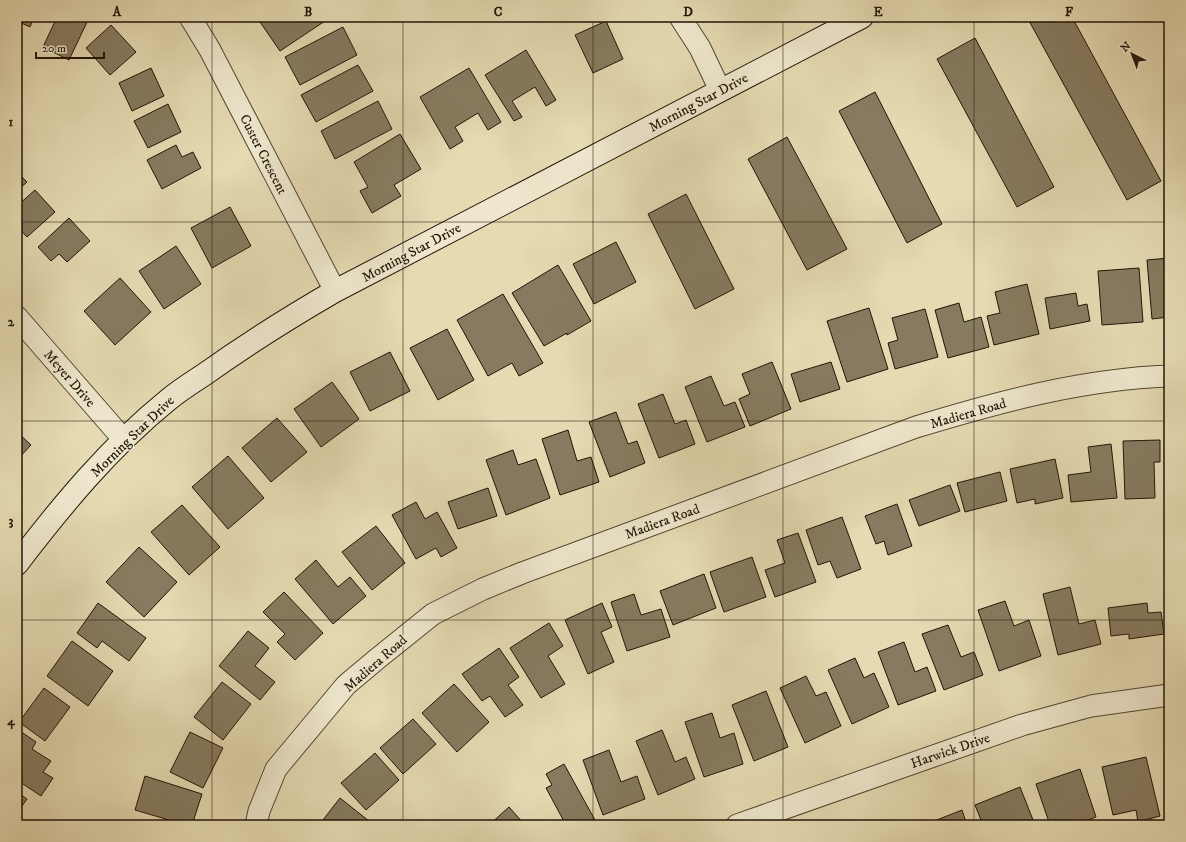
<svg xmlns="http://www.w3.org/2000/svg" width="1186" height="842" font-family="'IM FELL DW Pica',serif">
  <rect width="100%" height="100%" fill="#e5dab2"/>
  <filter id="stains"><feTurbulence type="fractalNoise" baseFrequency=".005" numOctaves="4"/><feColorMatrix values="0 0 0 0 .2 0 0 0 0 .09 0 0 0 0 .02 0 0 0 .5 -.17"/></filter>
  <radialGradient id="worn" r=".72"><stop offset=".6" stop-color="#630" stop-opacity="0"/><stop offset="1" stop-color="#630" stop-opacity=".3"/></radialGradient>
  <g fill="#867b60" stroke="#201507">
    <path d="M17,17H34L30,27L17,21Z"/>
    <path d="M57,17H86L89,18L69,60L43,47Z"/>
    <path d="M267,17H331L280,51L260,22Z"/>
    <path d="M1027,17H1072L1161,181L1127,200Z"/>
    <path d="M606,21L623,59L593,73L575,35Z"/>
    <path d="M111,25L136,52L110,75L86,48Z"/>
    <path d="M343,27L357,55L300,85L285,57Z"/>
    <path d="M975,38L1054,187L1017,207L937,59Z"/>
    <path d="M526,50L556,100L546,106L535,87L512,101L522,117L514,121L485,75Z"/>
    <path d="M358,65L373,91L316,122L301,95Z"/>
    <path d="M151,68L164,96L132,111L119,83Z"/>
    <path d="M469,68L501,122L488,130L478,113L455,127L463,141L450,149L420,97Z"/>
    <path d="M875,92L942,224L907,243L839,111Z"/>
    <path d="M378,101L392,129L335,159L321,131Z"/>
    <path d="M168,104L181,132L148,148L134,121Z"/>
    <path d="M400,134L421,169L394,185L401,196L372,213L360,191L368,187L354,162Z"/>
    <path d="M787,137L847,249L807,270L748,159Z"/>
    <path d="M176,145L182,157L193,152L201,168L162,189L147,160Z"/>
    <path d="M17,172L27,182L17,191Z"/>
    <path d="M35,190L55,212L27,237L17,226V206Z"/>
    <path d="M686,194L734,289L695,309L648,214Z"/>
    <path d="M230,207L251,246L212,268L191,228Z"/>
    <path d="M69,218L90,241L67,262L59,254L51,261L38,247Z"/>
    <path d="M616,242L636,282L594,304L573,264Z"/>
    <path d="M176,246L201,284L164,309L139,271Z"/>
    <path d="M1169,258V317L1152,319L1147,260Z"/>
    <path d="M558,265L591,321L567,335V333L544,346L512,293Z"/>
    <path d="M1139,268L1143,322L1102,325L1098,271Z"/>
    <path d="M120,278L151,312L115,345L84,311Z"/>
    <path d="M1027,284L1039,334L994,345L987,316L1000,313L995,292Z"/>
    <path d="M1076,293L1078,306L1087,304L1090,321L1050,329L1045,298Z"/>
    <path d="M503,294L543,363L519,376L512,363L488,376L457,320Z"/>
    <path d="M959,303L964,322L981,317L989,347L948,358L935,310Z"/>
    <path d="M869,308L888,369L847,382L827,321Z"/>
    <path d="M925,309L938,357L895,369L888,343L898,340L892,318Z"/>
    <path d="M447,329L474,380L438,400L410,348Z"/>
    <path d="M390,352L410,391L370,411L350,372Z"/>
    <path d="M772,362L791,409L750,426L739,399L750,394L742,374Z"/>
    <path d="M831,362L840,389L800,402L791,374Z"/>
    <path d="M711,376L724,406L735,402L745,427L707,442L685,387Z"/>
    <path d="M332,382L359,419L321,447L294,409Z"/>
    <path d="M663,394L675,424L686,420L695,444L659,458L638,404Z"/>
    <path d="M616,412L628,444L637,441L645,463L610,477L589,422Z"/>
    <path d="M277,418L307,452L271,482L242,448Z"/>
    <path d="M568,430L577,461L591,457L599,482L560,495L542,439Z"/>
    <path d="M17,432L31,445L17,460Z"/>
    <path d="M1160,440V462H1154L1155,498L1125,499L1123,441Z"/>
    <path d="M1111,444L1117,498L1071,502L1068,475L1091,472L1088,447Z"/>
    <path d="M513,450L518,465L536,459L550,498L506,515L486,460Z"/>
    <path d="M228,456L264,498L228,529L192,487Z"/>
    <path d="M1055,459L1063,498L1035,504V499L1017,503L1010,469Z"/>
    <path d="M1000,472L1007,501L965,512L957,483Z"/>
    <path d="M950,485L960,511L919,526L909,500Z"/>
    <path d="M488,488L497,516L458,529L448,502Z"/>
    <path d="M416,502L425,519L437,512L457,548L441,557L436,548L416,559L392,515Z"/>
    <path d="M897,504L912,546L888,555L884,541L876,544L865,516Z"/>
    <path d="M182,505L220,547L189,575L151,532Z"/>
    <path d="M842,517L861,569L837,578L830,561L818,565L806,530Z"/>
    <path d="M376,526L405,563L372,590L342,552Z"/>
    <path d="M798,533L816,582L775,597L765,570L785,563L777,540Z"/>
    <path d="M139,547L177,582L144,617L106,582Z"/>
    <path d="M752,557L766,597L724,612L710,572Z"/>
    <path d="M316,560L338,587L350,577L366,596L333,624L295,579Z"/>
    <path d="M704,574L716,608L673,625L660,591Z"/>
    <path d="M1070,587L1079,624L1095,620L1101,644L1058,655L1043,594Z"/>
    <path d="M284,592L323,633L295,660L277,642L285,634L263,612Z"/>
    <path d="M634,594L641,615L661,609L670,637L627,651L611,602Z"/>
    <path d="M1005,601L1014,626L1029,620L1041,656L999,671L978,610Z"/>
    <path d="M98,603L146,638L129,661L102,641L97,648L77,633Z"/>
    <path d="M602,603L612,627L601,632L614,662L588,674L565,620Z"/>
    <path d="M1147,603L1148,613L1161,612L1164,634L1129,639V634L1111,636L1108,608Z"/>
    <path d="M549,623L563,646L548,656L565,684L541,698L510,648Z"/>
    <path d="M948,625L961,657L974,652L983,675L944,690L922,634Z"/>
    <path d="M248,631L269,648L255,666L275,682L260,700L219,666Z"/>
    <path d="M72,641L113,671L88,706L47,676Z"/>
    <path d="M904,642L915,672L927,667L936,691L898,705L878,652Z"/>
    <path d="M499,648L519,677L508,685L523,705L505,717L490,696L482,701L462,674Z"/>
    <path d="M855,658L864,678L874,673L889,707L852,724L828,670Z"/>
    <path d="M806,676L816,696L826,692L841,726L805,743L780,688Z"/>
    <path d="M222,682L251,704L223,740L194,717Z"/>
    <path d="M454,684L489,722L457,752L422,713Z"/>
    <path d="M44,688L70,707L45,741L19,722Z"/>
    <path d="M766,691L788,747L754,761L732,705Z"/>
    <path d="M712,713L720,738L734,733L743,764L704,777L685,722Z"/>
    <path d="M413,719L436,744L403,774L380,748Z"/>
    <path d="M17,729L36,742L32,749L51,761L43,772L53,778L41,796L17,780Z"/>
    <path d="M662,730L675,762L686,757L695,779L658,795L636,741Z"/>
    <path d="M190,732L223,748L203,788L170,772Z"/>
    <path d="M609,750L621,782L637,776L645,799L603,815L583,760Z"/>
    <path d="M375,753L399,780L366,810L341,783Z"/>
    <path d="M1169,755V796L1164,756Z"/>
    <path d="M1146,757L1160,816L1138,822L1136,810L1113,815L1102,767Z"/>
    <path d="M564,764L595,820L585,825H566L546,788L552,785L546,774Z"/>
    <path d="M1080,769L1096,817L1073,825H1050L1036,784Z"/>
    <path d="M145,776L202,794L192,825H168L169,820L135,810Z"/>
    <path d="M1020,787L1035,825H983L975,805Z"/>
    <path d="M17,792L27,799L17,813Z"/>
    <path d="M340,798L374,825H319Z"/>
    <path d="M509,807L525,825H489Z"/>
    <path d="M962,810L967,825H924Z"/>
  </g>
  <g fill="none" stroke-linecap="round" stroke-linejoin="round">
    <defs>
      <g id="street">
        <path d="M190,17L210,50L335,291"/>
        <path d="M680,17L700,48L720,90"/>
        <path d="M17,317L124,440"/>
        <path d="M256,825L259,811L276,769L346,685L377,659L433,614L483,589L522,573L916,427C998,402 1083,379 1169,376"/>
        <path d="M737,825L1022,725L1091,706L1169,695"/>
      </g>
      <path id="secondary" d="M17,564C62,505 110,447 168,400C180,390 193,382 205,374C247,344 290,317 335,291L862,17"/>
    </defs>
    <use href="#street" stroke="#514632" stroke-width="23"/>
    <use href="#secondary" stroke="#201507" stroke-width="24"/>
    <use href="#street" stroke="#eee7cd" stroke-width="21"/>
    <use href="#secondary" stroke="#eee7cd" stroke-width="22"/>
  </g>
  <path fill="none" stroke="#201507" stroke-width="1" stroke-opacity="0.55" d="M212,17V825M403,17V825M593,17V825M783,17V825M974,17V825M17,222H1169M17,421H1169M17,620H1169"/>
  <g text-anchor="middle" stroke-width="3" stroke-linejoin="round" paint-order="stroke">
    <g font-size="14" fill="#201507" stroke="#eee7cd">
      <text transform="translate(698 102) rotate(-28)" y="5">Morning Star Drive</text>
      <text transform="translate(264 154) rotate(63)" y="5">Custer Crescent</text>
      <text transform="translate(411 252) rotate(-28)" y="5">Morning Star Drive</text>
      <text transform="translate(70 378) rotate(49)" y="5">Meyer Drive</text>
      <text transform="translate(968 413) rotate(-16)" y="5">Madiera Road</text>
      <text transform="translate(132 436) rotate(-44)" y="5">Morning Star Drive</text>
      <text transform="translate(662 521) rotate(-20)" y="5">Madiera Road</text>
      <text transform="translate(375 663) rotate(-41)" y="5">Madiera Road</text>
      <text transform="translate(950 750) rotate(-19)" y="5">Harwick Drive</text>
    </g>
  </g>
  <rect width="1186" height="842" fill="none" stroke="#e5dab2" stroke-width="44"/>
  <g transform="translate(1132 54) rotate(318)" stroke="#eee7cd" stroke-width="3" paint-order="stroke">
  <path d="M0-3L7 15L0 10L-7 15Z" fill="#201507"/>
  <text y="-6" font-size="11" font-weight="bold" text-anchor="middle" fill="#201507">N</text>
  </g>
  <path d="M36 52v6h68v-6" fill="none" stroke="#201507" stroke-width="2"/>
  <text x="42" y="52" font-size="12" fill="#201507" stroke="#eee7cd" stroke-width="3" paint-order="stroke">20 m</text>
  <rect x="22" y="22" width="1142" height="798" fill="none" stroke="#201507" stroke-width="1.5"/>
  <g font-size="13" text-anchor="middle" font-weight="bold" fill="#201507">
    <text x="117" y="16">A</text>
    <text x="308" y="16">B</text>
    <text x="498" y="16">C</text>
    <text x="688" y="16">D</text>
    <text x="878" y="16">E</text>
    <text x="1069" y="16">F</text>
    <text x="11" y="126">1</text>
    <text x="11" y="326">2</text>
    <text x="11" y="525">3</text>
    <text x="11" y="725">4</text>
  </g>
  <rect width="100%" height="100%" filter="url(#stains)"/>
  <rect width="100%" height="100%" fill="url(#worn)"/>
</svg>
